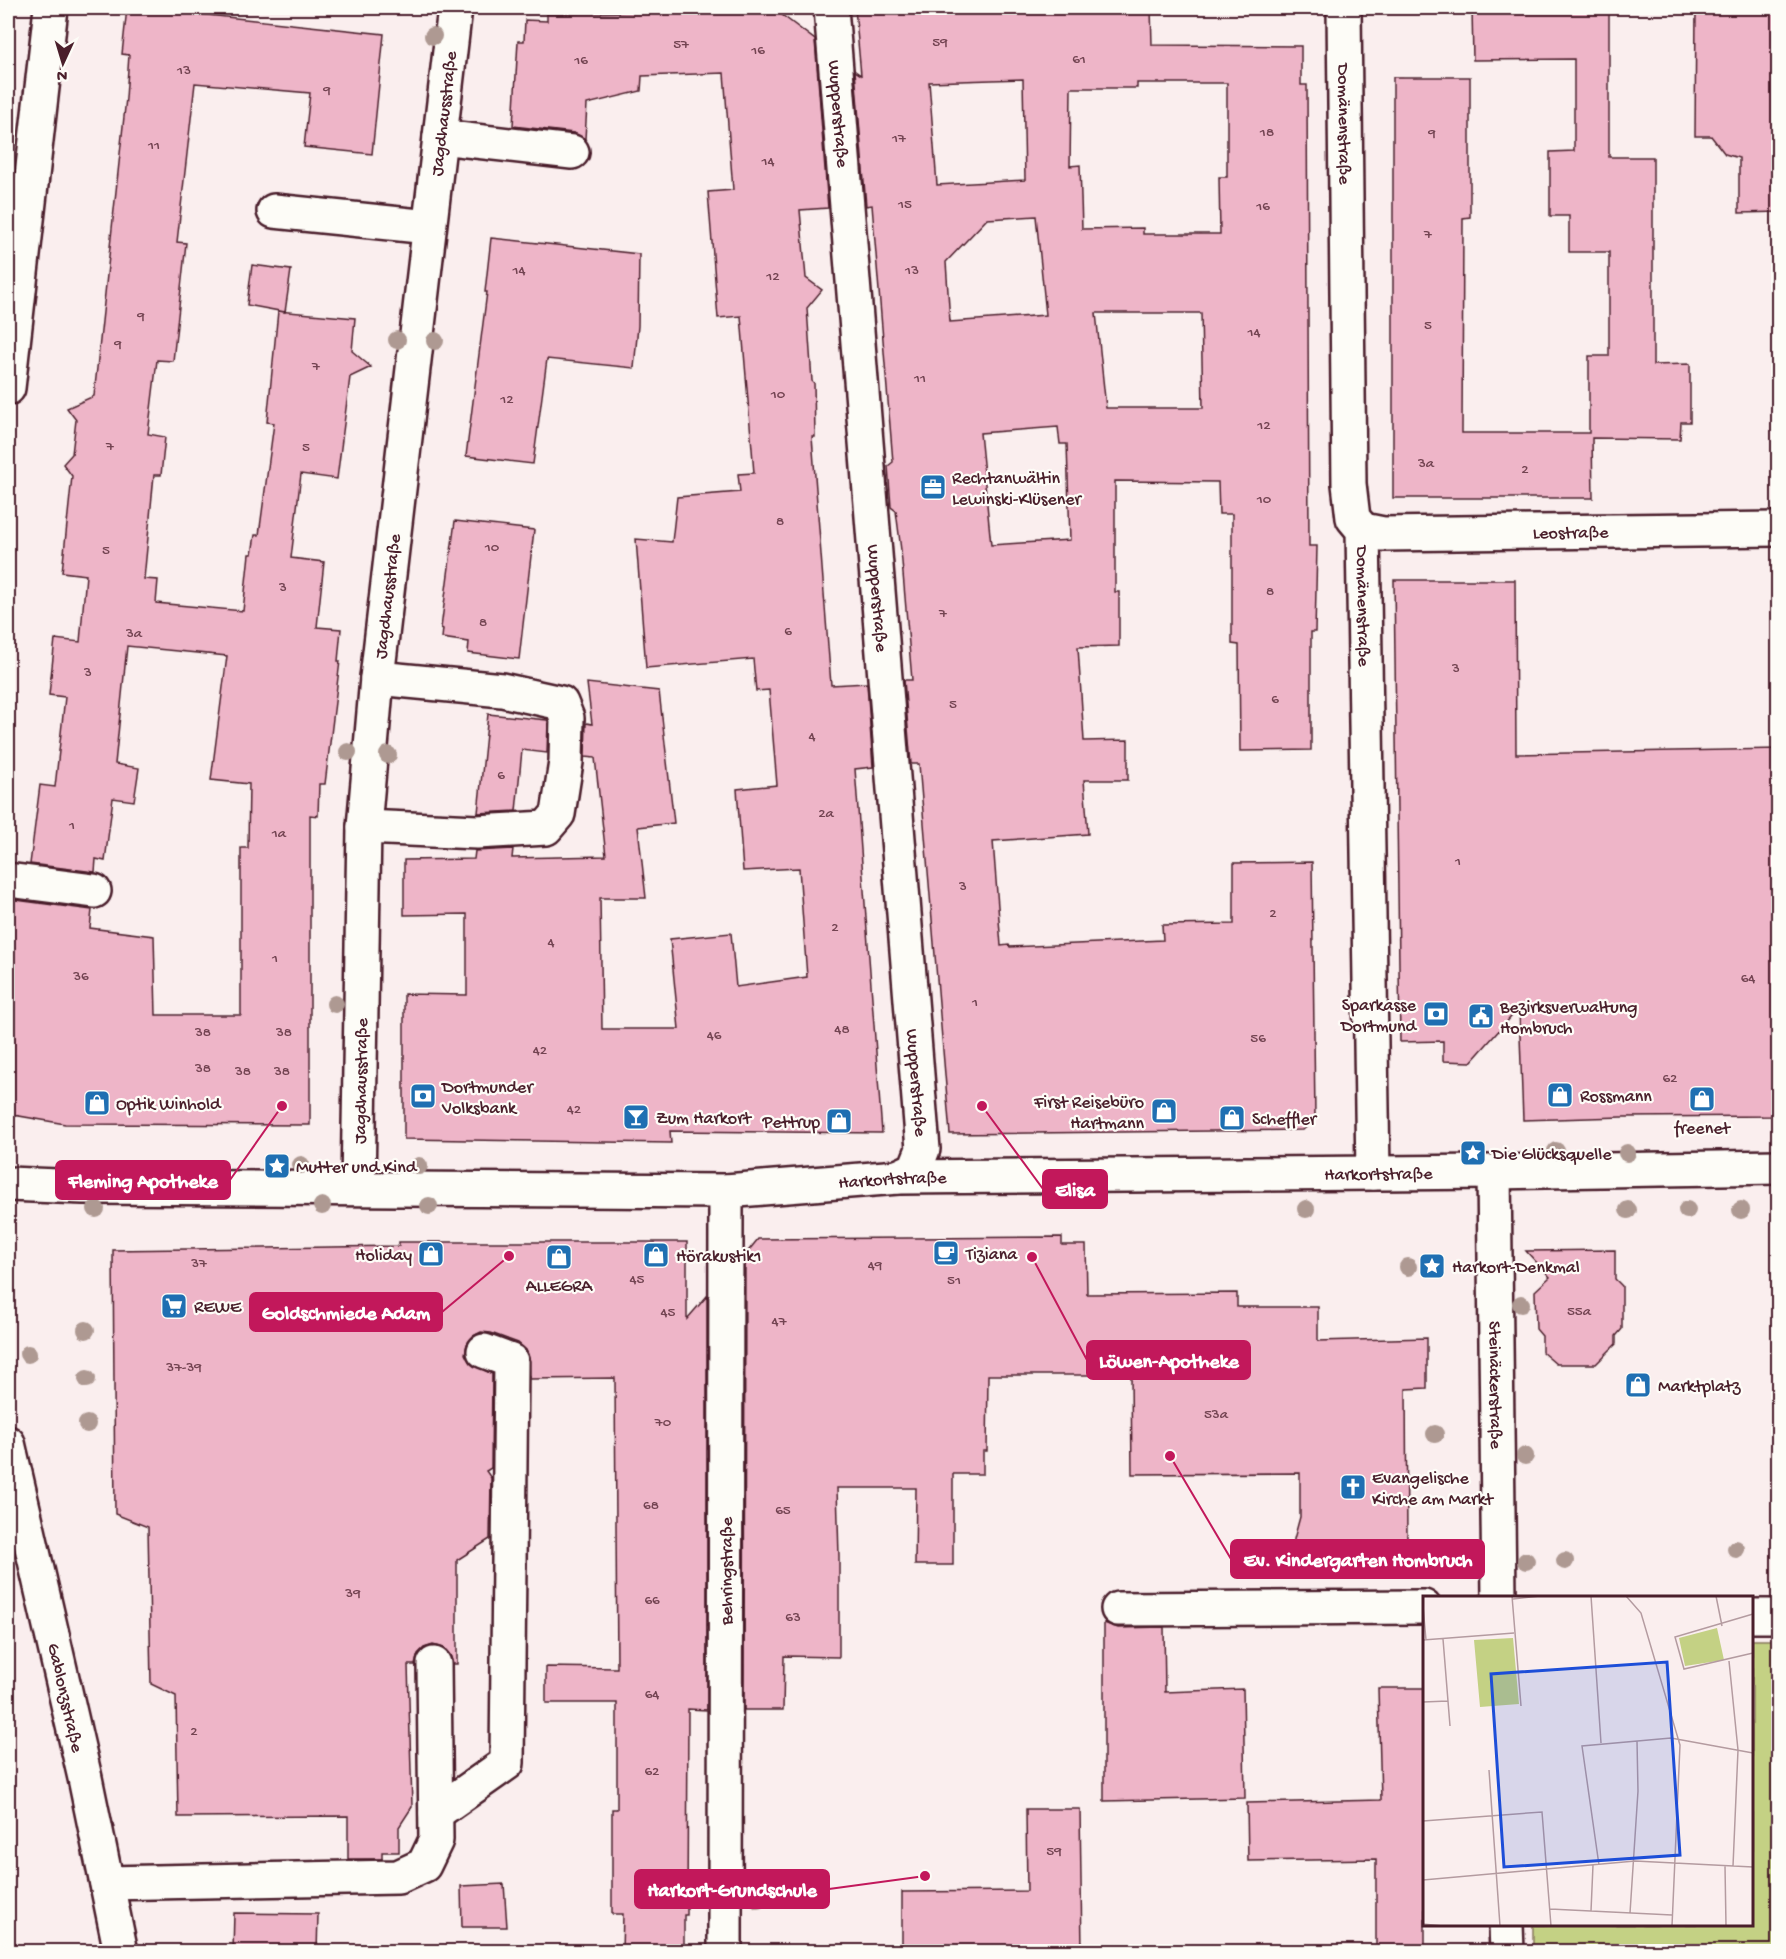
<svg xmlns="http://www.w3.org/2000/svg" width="1786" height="1959" font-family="'Gochi Hand',sans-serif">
  <rect width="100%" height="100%" fill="#faeeee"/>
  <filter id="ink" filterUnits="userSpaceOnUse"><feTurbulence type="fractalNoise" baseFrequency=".0167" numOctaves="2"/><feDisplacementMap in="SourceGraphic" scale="12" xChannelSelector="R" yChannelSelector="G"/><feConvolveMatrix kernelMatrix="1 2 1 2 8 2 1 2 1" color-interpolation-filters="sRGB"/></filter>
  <g filter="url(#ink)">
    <path fill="#c4d184" stroke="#877858" stroke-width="1.5" d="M1752,1640H1778V1951H1533V1925L1752,1924Z"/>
    <g fill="#eeb5c8" stroke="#4a1f2b" stroke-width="1.5" fill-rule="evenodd">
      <path d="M127,8H200L199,14L384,34L372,154L304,147L310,93L195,83L177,242L186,243L173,361L157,360L148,434L165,437L161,475H154L144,579L158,580L156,603L243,611L249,554H252L255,535H259L274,423L267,422L278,311L355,318L352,351L371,367L350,377L337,479L301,474L291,558L324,562L317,627L341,629L338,661H340L325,784H319L318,816L310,815V1125L65,1124L8,1114V899L92,910L90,928L154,936L156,1015H241V848H248L249,784L211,780L227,656L127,646L115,764L139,768L134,801L113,798L105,861L96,859L95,872L30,864L40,785L55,787L65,697L49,695L55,639L80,642L86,575L62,572L72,476L63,464L72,454L76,420L67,408L94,396L126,98L129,55L122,54Z"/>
      <path d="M855,8H1151L1152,45L1301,46V85H1307L1309,546H1317L1315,632H1311V750L1240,751L1239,645L1232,644V514H1219L1218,482L1115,481V592H1119V646L1078,647L1084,741L1128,740V780H1084L1088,834L993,841L1001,946L1009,945L1010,947L1163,940L1162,925L1234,924V863L1312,862L1315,1119L1303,1130L950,1134L919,764H911L904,680H912L901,550L896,511L891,507L888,466L893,462L872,205L866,206L855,71L861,75ZM1023,79L1025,180L937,185L929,82ZM1137,83H1227V177H1219L1220,234H1143V228L1082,229L1080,165L1070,166L1071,88H1137ZM1036,216L1046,315L950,322L946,262L987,219ZM1096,313H1201L1203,408H1106ZM1058,427L1060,444H1067L1070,540L991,545L980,433Z"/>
      <path d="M1472,8H1609V157H1653V365L1690,364V422H1681L1680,439L1592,438L1593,498H1393V77H1470V217L1463,218L1462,433H1589V356H1609V252H1569V216H1550V152L1574,151V59L1473,60Z"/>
      <path d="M1696,8H1779V212L1739,213V158L1725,154L1711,136H1695Z"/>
      <path d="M774,9L815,40L828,208L800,210L806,278L822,290L807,308L812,381L814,383L815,437H812L831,685L867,683L873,767L855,769L882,1133L670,1131L671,1143L404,1139V994L467,995V914L404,915V860L474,859L475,851L513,849L512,858L606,856L595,758L585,757L586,723L592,724L587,683L659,691L674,823L638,827L646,898H600L602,1029H679L670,939L731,933L736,987L807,977L799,868L743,871L737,789L777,785L769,690L756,691L753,659L646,668L636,539L672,542L677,497L740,492L738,474L754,473L741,316L718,318L708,192L733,190L724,73L642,76L641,91L587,104L585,139L574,133L513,126L518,41H524L525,20L547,21V14Z"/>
      <path d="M491,238L639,254L638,326L634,368L547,359L533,464L466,456L487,292H485Z"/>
      <path d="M252,265L291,270L285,312L247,305Z"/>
      <path d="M455,521L534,530L519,659L468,653L469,642L442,638L443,629L441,628Z"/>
      <path d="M1394,580H1515L1516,754L1779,749V1116L1622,1117L1523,1120L1519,1008L1471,1062L1443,1061V1041L1400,1042Z"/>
      <path d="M488,714L547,720L548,721L547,753L522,750L516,811L478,813Z"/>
      <path d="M1062,1237V1245H1086L1087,1294L1237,1293V1307H1318V1341L1427,1338V1388L1406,1389L1407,1543L1386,1545L1374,1560L1363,1565H1350L1331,1557L1314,1569L1299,1559L1294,1549V1539L1300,1517V1473L1132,1474L1131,1375H988L987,1451H983V1474H953V1565H915L916,1488H837L839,1556V1657L784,1656L783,1710H744L745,1255L758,1239Z"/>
      <path d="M399,1242H687V1319L707,1296V1710L688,1709L687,1915H684V1952H622L623,1914H612V1809H617V1703H546V1667L617,1668L615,1378L530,1379V1361L526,1350L518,1343L491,1333L481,1332L473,1336L467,1344L465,1354L470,1363L492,1374L491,1468L486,1471L491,1478L490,1539L457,1560V1664H453L450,1655L444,1648L433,1645L424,1648L418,1654L415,1665H408L412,1807L399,1827V1852H382V1859H348V1816L178,1817L176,1696L151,1684L148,1527L115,1514L113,1250L399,1246Z"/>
      <path d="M1615,1250V1279L1622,1286V1329L1616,1336V1344L1596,1364H1556L1542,1352V1336L1536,1329L1535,1291L1550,1277L1526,1251Z"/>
      <path d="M1104,1623L1118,1628L1164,1627L1165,1692L1243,1689L1245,1798L1104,1801Z"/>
      <path d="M1378,1688H1425V1952H1376V1859L1248,1861L1247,1803L1381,1800Z"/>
      <path d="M1026,1809H1080L1082,1952H902V1892L1027,1891Z"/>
      <path d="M504,1884L507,1927H462L461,1886Z"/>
      <path d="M234,1913L318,1914L317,1952H233Z"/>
    </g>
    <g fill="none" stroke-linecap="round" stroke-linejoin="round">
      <defs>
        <g id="minor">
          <path id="s1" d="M831,8L923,1149L915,1169L898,1177"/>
          <path id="s2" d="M1344,8L1349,484L1353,518L1363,530L1373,1173"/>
          <path d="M440,137L572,152"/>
          <path d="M274,211L429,227"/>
          <path d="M8,388L51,8"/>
          <path id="s3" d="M1363,530L1383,534L1778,529"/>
          <path d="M364,827L477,832L546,828L558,814L566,762L567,718L561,703L502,690L377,678"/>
          <path d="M8,880L94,891"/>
          <path id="s4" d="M1494,1172L1499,1598"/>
          <path id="s5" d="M8,1184L83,1187L726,1191L898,1177L1494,1172L1778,1167"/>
          <path id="s6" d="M358,1187L364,827L377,678L455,8"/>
          <path id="s7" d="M8,1443L85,1778L121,1952"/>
          <path d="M1118,1609L1424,1607"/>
          <path d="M1752,1616H1778"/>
          <path d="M436,1813L507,1763L511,1361L484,1351"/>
          <path d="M107,1883L398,1877L424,1865L436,1840L434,1664"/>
          <path d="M1506,1924L1507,1952"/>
          <path id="s8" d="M725,1952L726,1191"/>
        </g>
      </defs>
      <use href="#minor" stroke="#4a1f2b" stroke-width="38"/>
      <use href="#minor" stroke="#fdfcf7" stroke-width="33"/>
    </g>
    <g fill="#ae9992">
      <circle cx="433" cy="36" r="9"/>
      <circle cx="397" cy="340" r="9"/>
      <circle cx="435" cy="341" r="9"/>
      <circle cx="348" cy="752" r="9"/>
      <circle cx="388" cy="755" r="9"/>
      <circle cx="335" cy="1004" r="9"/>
      <circle cx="1556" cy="1151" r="9"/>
      <circle cx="1627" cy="1153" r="9"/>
      <circle cx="301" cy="1165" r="9"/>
      <circle cx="419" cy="1166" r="9"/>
      <circle cx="322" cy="1206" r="9"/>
      <circle cx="429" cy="1206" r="9"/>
      <circle cx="96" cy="1209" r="9"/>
      <circle cx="1306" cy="1209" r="9"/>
      <circle cx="1628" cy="1210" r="9"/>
      <circle cx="1687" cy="1210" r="9"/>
      <circle cx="1741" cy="1210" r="9"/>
      <circle cx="1408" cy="1267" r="9"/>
      <circle cx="1521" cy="1304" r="9"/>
      <circle cx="86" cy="1330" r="9"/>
      <circle cx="28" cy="1354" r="9"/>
      <circle cx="87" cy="1379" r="9"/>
      <circle cx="87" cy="1424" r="9"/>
      <circle cx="1435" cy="1434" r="9"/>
      <circle cx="1525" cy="1456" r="9"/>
      <circle cx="1736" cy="1549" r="9"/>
      <circle cx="1526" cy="1561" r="9"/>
      <circle cx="1565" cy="1561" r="9"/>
      <circle cx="758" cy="1900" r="9"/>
    </g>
  </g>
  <defs>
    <symbol id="office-square" viewBox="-11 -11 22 22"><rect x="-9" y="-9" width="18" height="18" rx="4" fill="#1f6fb2" stroke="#fdfcf7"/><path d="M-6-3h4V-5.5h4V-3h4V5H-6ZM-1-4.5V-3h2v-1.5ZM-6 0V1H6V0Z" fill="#fff"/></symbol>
    <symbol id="bank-square" viewBox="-11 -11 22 22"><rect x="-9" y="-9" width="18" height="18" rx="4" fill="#1f6fb2" stroke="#fdfcf7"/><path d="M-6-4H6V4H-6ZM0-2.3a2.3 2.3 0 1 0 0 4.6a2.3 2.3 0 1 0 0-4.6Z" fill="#fff"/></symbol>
    <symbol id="civic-square" viewBox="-11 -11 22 22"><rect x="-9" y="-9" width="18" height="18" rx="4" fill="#1f6fb2" stroke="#fdfcf7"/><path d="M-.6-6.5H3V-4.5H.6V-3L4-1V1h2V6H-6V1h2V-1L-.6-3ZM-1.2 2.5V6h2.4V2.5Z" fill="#fff"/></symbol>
    <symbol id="shop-square" viewBox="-11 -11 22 22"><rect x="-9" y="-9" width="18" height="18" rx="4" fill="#1f6fb2" stroke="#fdfcf7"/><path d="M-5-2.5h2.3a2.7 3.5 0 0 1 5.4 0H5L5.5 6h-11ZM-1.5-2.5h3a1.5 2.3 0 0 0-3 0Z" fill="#fff"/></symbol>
    <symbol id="bar-square" viewBox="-11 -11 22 22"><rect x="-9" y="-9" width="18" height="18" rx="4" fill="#1f6fb2" stroke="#fdfcf7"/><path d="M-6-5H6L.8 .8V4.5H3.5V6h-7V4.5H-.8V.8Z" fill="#fff"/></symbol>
    <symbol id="sight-square" viewBox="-11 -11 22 22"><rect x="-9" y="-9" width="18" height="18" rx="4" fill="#1f6fb2" stroke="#fdfcf7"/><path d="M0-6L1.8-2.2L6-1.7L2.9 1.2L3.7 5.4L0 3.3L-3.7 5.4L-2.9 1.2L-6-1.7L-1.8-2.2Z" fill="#fff"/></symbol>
    <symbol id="cafe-square" viewBox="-11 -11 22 22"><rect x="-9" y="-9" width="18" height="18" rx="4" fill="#1f6fb2" stroke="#fdfcf7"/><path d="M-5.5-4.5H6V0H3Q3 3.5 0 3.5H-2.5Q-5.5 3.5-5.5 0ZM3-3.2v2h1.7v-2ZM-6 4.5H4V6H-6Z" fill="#fff"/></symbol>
    <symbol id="supermarket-square" viewBox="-11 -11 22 22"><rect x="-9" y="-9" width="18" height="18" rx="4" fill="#1f6fb2" stroke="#fdfcf7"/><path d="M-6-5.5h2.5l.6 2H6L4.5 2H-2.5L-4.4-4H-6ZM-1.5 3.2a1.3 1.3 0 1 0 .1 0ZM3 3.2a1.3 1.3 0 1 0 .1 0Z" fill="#fff"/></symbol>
    <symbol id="church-square" viewBox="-11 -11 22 22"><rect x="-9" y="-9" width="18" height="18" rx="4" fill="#1f6fb2" stroke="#fdfcf7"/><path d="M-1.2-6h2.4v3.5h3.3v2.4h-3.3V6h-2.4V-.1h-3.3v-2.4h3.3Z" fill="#fff"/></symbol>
  </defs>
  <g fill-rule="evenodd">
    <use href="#office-square" x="918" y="472" width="30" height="30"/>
    <use href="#bank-square" x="1421" y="999" width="30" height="30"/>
    <use href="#civic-square" x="1466" y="1001" width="30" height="30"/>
    <use href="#shop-square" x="1545" y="1080" width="30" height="30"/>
    <use href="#bank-square" x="408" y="1081" width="30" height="30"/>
    <use href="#shop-square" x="1687" y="1084" width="30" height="30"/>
    <use href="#shop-square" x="82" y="1088" width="30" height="30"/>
    <use href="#shop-square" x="1149" y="1096" width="30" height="30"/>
    <use href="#bar-square" x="621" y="1102" width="30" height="30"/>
    <use href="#shop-square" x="1217" y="1103" width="30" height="30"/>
    <use href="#shop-square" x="824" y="1106" width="30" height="30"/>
    <use href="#sight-square" x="1458" y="1138" width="30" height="30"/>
    <use href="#sight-square" x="262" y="1151" width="30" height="30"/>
    <use href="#cafe-square" x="931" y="1238" width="30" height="30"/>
    <use href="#shop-square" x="416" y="1239" width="30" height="30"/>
    <use href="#shop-square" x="641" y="1240" width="30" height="30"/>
    <use href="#shop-square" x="544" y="1242" width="30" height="30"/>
    <use href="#sight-square" x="1417" y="1251" width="30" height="30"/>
    <use href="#supermarket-square" x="159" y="1291" width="30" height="30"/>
    <use href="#shop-square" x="1623" y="1370" width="30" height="30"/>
    <use href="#church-square" x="1338" y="1472" width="30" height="30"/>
  </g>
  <g text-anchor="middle" stroke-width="4.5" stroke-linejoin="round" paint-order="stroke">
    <g font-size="15" fill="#734452">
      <text x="940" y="46">59</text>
      <text x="681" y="48">57</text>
      <text x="758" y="54">16</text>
      <text x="1079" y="63">61</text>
      <text x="581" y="64">16</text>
      <text x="184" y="74">13</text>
      <text x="327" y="94">9</text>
      <text x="1267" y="136">18</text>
      <text x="1432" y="137">9</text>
      <text x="899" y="142">17</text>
      <text x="154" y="149">11</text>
      <text x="768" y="165">14</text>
      <text x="905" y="208">15</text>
      <text x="1263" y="210">16</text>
      <text x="1428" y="238">7</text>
      <text x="519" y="274">14</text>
      <text x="912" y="274">13</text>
      <text x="773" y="280">12</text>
      <text x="141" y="320">9</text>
      <text x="1428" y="329">5</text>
      <text x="1254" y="336">14</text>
      <text x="118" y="348">9</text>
      <text x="316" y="370">7</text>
      <text x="920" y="382">11</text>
      <text x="778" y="398">10</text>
      <text x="507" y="403">12</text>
      <text x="1264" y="429">12</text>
      <text x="110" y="450">7</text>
      <text x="306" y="451">5</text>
      <text x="1426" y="467">3a</text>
      <text x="1525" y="473">2</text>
      <text x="1264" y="503">10</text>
      <text x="780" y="525">8</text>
      <text x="492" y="551">10</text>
      <text x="106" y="554">5</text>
      <text x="283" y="591">3</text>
      <text x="1270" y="595">8</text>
      <text x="943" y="617">7</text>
      <text x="483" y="626">8</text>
      <text x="788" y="635">6</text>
      <text x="134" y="637">3a</text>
      <text x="1456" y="672">3</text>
      <text x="88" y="676">3</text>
      <text x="1275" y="703">6</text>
      <text x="953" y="708">5</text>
      <text x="812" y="740">4</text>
      <text x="501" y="779">6</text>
      <text x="826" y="817">2a</text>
      <text x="72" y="829">1</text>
      <text x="279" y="837">1a</text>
      <text x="1458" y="865">1</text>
      <text x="963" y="890">3</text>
      <text x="1273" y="917">2</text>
      <text x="835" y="931">2</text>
      <text x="551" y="946">4</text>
      <text x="275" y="962">1</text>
      <text x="81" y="980">36</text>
      <text x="1748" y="982">64</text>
      <text x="975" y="1006">1</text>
      <text x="842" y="1033">48</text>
      <text x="203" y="1036">38</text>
      <text x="284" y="1036">38</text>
      <text x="714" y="1039">46</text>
      <text x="1258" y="1042">56</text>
      <text x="540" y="1054">42</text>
      <text x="203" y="1072">38</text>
      <text x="243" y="1075">38</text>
      <text x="282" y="1075">38</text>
      <text x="1670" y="1082">62</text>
      <text x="574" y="1113">42</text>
      <text x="199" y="1267">37</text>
      <text x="875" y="1269">49</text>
      <text x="637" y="1283">45</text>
      <text x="954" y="1284">51</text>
      <text x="1579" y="1315">55a</text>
      <text x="668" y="1316">45</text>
      <text x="779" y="1325">47</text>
      <text x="184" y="1371">37-39</text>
      <text x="1216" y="1418">53a</text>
      <text x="663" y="1426">70</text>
      <text x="651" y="1509">68</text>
      <text x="783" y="1514">65</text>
      <text x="353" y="1597">39</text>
      <text x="652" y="1604">66</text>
      <text x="793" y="1621">63</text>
      <text x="652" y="1698">64</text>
      <text x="194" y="1735">2</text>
      <text x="652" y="1775">62</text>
      <text x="1054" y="1855">59</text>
    </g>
    <g font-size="18" fill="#4a1f2b" stroke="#fdfcf7">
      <text dy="6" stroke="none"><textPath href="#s6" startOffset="1078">Jagdhausstraße</textPath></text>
      <text dy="6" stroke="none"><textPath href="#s1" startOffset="106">Wupperstraße</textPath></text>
      <text dy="6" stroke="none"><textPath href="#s2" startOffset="116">Domänenstraße</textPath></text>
      <text dy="6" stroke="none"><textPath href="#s3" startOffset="208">Leostraße</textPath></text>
      <text dy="6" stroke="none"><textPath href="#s6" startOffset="592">Jagdhausstraße</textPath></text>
      <text dy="6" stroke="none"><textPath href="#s1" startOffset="592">Wupperstraße</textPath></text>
      <text dy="6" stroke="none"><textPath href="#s2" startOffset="602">Domänenstraße</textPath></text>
      <text dy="6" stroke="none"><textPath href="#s6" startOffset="106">Jagdhausstraße</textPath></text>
      <text dy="6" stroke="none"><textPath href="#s1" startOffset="1078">Wupperstraße</textPath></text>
      <text dy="6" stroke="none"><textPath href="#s5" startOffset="1371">Harkortstraße</textPath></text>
      <text dy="6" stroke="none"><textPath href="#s5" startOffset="885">Harkortstraße</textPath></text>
      <text dy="6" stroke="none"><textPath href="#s4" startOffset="213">Steinäckerstraße</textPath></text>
      <text dy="6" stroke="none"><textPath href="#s8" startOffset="381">Behringstraße</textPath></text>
      <text dy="6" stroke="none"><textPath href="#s7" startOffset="261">Gablonzstraße</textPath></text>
    </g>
    <g font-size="18" fill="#4a1f2b" stroke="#fdfcf7" text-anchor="start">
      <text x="952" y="483">Rechtanwältin<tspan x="952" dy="21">Lewinski-Klüsener</tspan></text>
      <text x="1416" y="1010" text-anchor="end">Sparkasse<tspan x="1416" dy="21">Dortmund</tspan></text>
      <text x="1500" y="1012">Bezirksverwaltung<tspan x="1500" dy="21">Hombruch</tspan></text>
      <text x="442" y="1092">Dortmunder<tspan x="442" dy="21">Volksbank</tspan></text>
      <text x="1580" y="1101">Rossmann</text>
      <text x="1144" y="1107" text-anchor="end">First Reisebüro<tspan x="1144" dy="21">Hartmann</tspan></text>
      <text x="116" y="1109">Optik Winhold</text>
      <text x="656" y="1123">Zum Harkort</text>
      <text x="1252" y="1124">Scheffler</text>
      <text x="820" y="1127" text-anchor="end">Pettrup</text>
      <text x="1702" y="1133" text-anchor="middle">freenet</text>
      <text x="1492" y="1159">Die Glücksquelle</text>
      <text x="296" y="1172">Mutter und Kind</text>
      <text x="966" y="1259">Tiziana</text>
      <text x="412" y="1260" text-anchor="end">Holiday</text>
      <text x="676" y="1261">Hörakustik1</text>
      <text x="1452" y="1272">Harkort-Denkmal</text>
      <text x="559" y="1291" text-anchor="middle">ALLEGRA</text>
      <text x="194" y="1312">REWE</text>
      <text x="1658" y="1391">Marktplatz</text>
      <text x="1372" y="1483">Evangelische<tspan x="1372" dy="21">Kirche am Markt</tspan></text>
    </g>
  </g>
  <g transform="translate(1423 1596)">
    <rect width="330" height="330" fill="#faeeee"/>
    <path d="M294,32L301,64L262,70L256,42ZM90,42L96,108L57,111L51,44Z" fill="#c4d184"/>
    <path fill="none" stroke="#b49ba0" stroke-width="1.5" d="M89,0L98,110M168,0L178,147M203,0L218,17L257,149L249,330M293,0L299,30M90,3L117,0M0,10L3,44M330,18L252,41L261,73L330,57M20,43L27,130M0,44L91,37M306,65L315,154L310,270M0,106L25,105M66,174L77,330M0,225L119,216L128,330M176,269L159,150L248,142L330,157M302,270L303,330M0,284L212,265L330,271M127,313L249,319M168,315L170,269M207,317L215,195L214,145M0,328L20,330"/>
    <path fill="#1d4ed8" fill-opacity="0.15" stroke="#1d4ed8" stroke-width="3" d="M244,66L257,259L81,271L68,78Z"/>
    <rect width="330" height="330" fill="none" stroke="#4a1f2b" stroke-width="3"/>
  </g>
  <path fill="none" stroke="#c2185b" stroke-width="2" d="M282 1106L230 1180M982 1106L1043 1189M509 1256L442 1312M1032 1257L1087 1360M1170 1456L1231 1559M925 1876L829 1889"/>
  <g fill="#c2185b" stroke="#fdfcf7" stroke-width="2">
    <circle cx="282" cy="1106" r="6"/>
    <circle cx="982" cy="1106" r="6"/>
    <circle cx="509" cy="1256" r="6"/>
    <circle cx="1032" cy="1257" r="6"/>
    <circle cx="1170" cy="1456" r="6"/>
    <circle cx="925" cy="1876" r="6"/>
  </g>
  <g fill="#c2185b" stroke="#c2185b" stroke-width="2">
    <rect x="56" y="1161" width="174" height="38" rx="6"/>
    <rect x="1043" y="1170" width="64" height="38" rx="6"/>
    <rect x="250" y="1293" width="192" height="38" rx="6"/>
    <rect x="1087" y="1341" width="163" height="38" rx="6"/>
    <rect x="1231" y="1540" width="253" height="38" rx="6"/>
    <rect x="635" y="1870" width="194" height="38" rx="6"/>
  </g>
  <g font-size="20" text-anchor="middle" font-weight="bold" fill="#fff">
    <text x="143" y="1187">Fleming Apotheke</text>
    <text x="1075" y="1196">Elisa</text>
    <text x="346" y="1319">Goldschmiede Adam</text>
    <text x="1169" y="1367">Löwen-Apotheke</text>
    <text x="1358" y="1566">Ev. Kindergarten Hombruch</text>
    <text x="732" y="1896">Harkort-Grundschule</text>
  </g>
  <rect width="1786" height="1959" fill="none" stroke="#fdfcf7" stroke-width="30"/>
  <rect x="15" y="15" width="1756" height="1929" fill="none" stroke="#4a1f2b" stroke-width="2" filter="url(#ink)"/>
  <g transform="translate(63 63) rotate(184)" stroke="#fdfcf7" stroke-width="4.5" paint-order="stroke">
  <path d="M0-4.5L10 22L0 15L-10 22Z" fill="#4a1f2b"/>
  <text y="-9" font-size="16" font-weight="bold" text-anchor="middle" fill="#4a1f2b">N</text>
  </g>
</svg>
